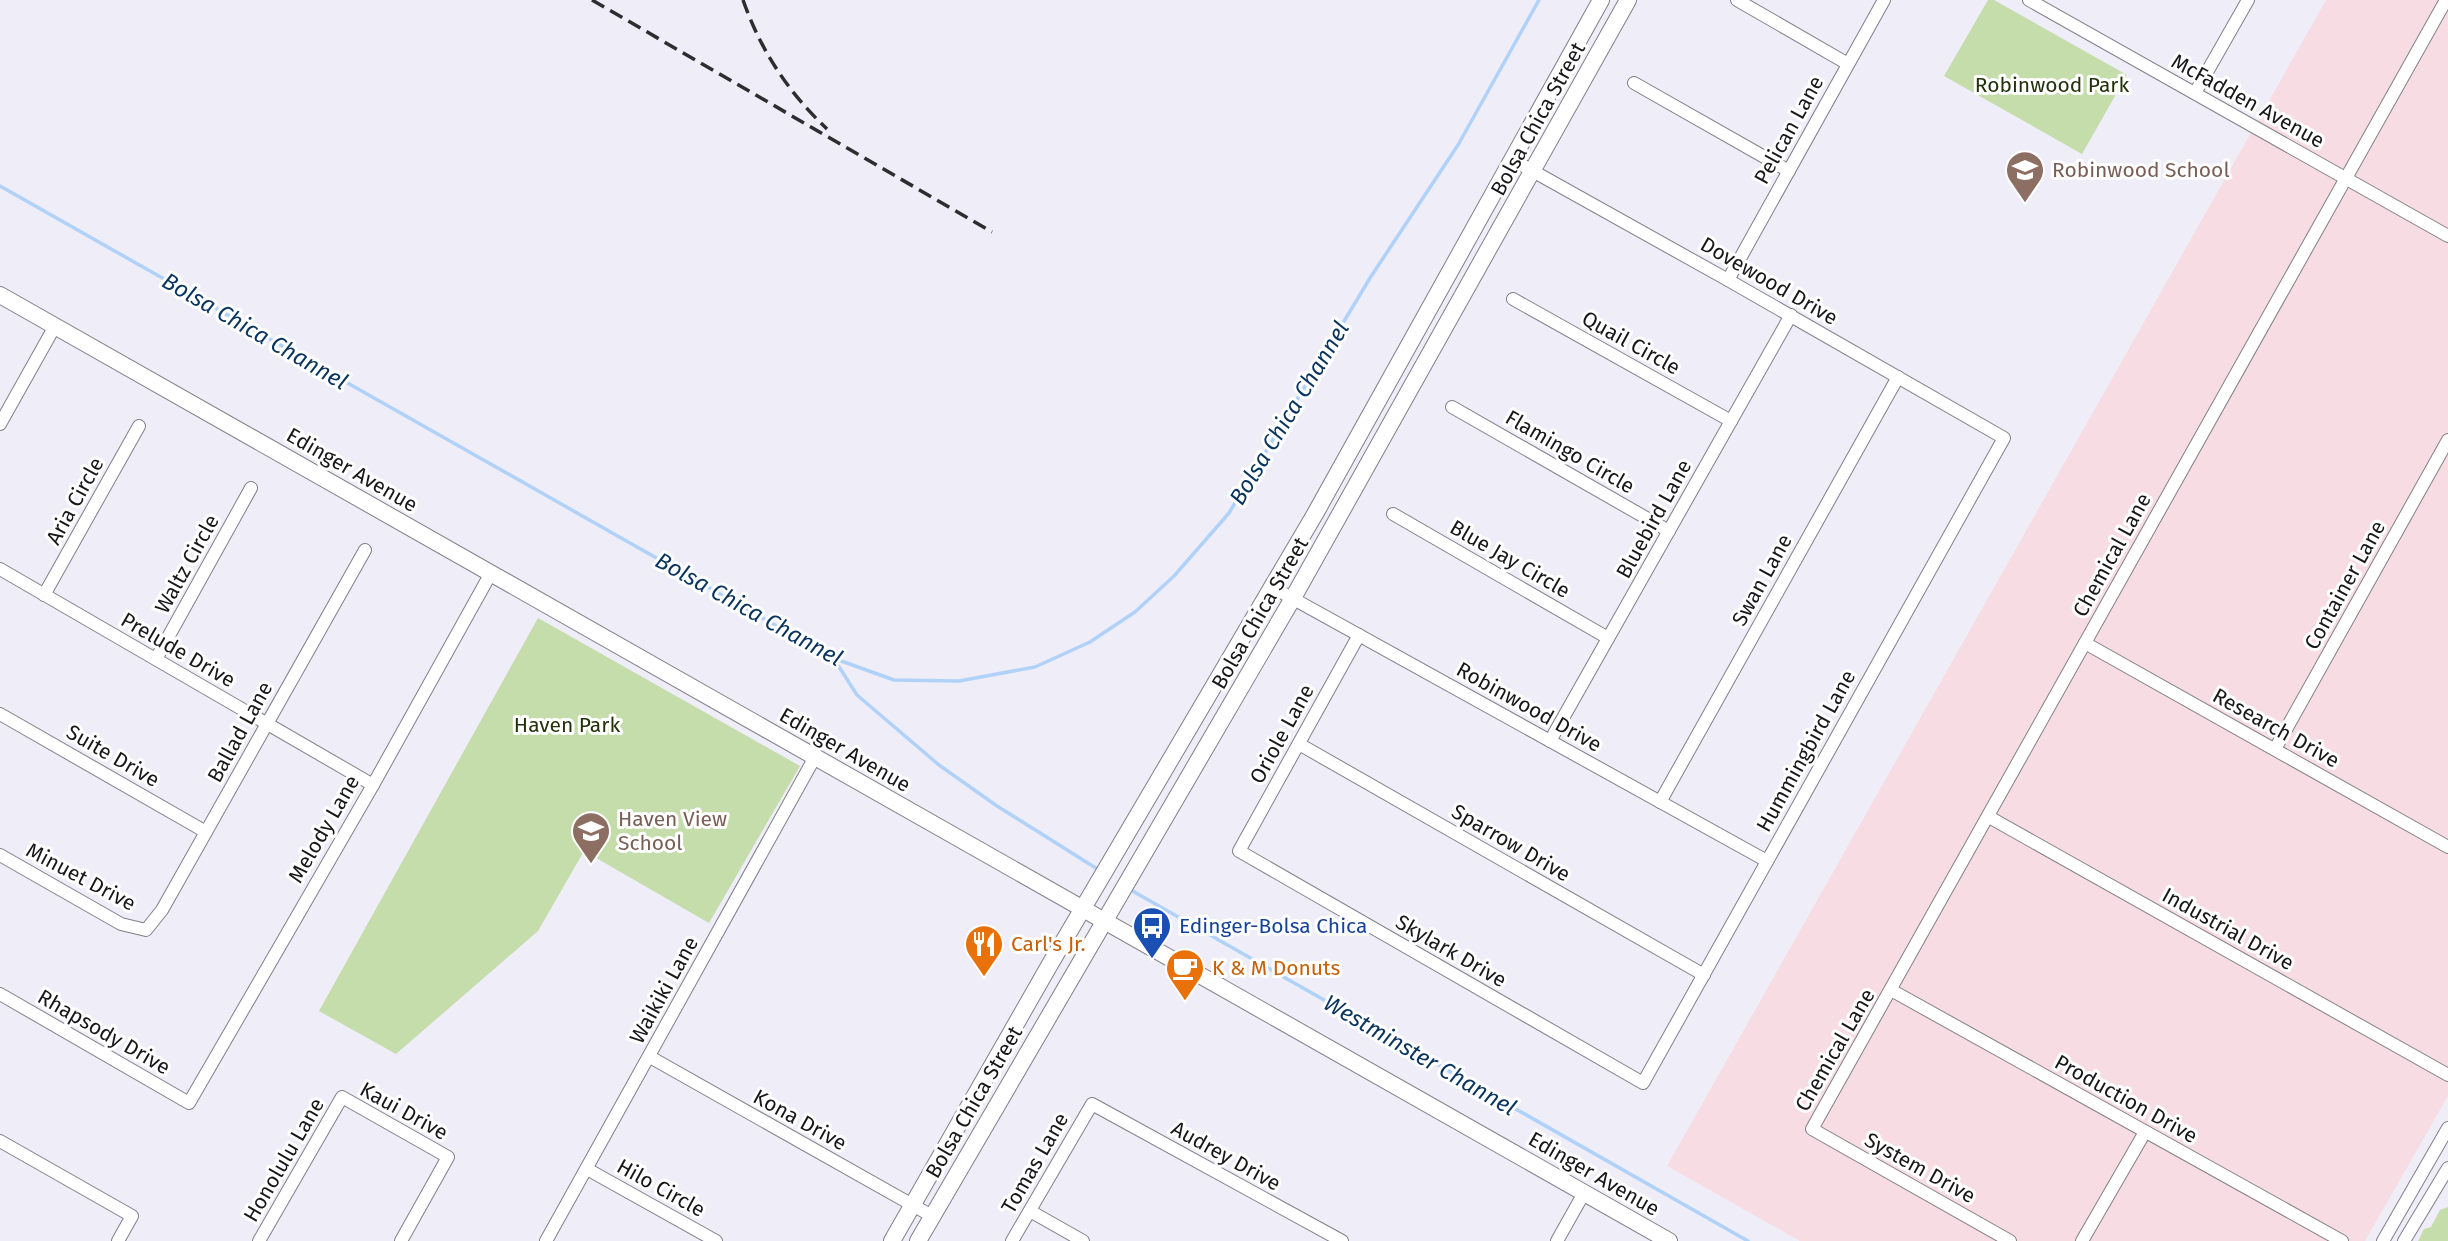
<svg xmlns="http://www.w3.org/2000/svg" width="2448" height="1241" font-family="'Fira Sans',sans-serif">
  <rect width="100%" height="100%" fill="#efedf7"/>
  <path fill="#f7dde3" d="M2326,0H2448V1096L2365,1241H1800L1667,1166Z"/>
  <g fill="#c5dcab">
    <path d="M1988,0H1994L2127,75L2082,154L1944,76Z"/>
    <path d="M538,618L800,766L709,923L584,851L538,931L396,1054L319,1011Z"/>
    <path d="M2448,1207V1241H2418L2424,1229L2431,1227L2440,1210Z"/>
  </g>
  <g fill="none" stroke-linecap="round" stroke-linejoin="round">
    <g stroke="#b1d2f8" stroke-width="3.5">
      <path d="M0,186L833,658L894,680L959,681L1035,667L1090,642L1135,612L1174,576L1229,513L1370,278L1458,145L1539,0"/>
      <path d="M834,659L857,695L939,765L997,806L1099,870"/>
      <path d="M1129,889L1748,1241"/>
    </g>
    <defs>
      <g id="minor">
        <path d="M1737,0L1848,64"/>
        <path d="M2029,0L2448,236"/>
        <path d="M1634,83L1789,171"/>
        <path d="M2195,93L2248,0"/>
        <path d="M1728,280L1884,0"/>
        <path d="M1513,299L1731,421"/>
        <path d="M1452,407L1669,531"/>
        <path d="M0,424L55,326"/>
        <path d="M1393,514L1608,638"/>
        <path d="M0,569L373,785"/>
        <path d="M1272,587L1767,861"/>
        <path d="M44,595L139,426"/>
        <path d="M1359,635L1239,851L1643,1083L2004,438L1728,280L1513,160"/>
        <path d="M2085,643L2448,847"/>
        <path d="M156,659L251,488"/>
        <path d="M0,714L206,832"/>
        <path d="M1550,741L1791,315"/>
        <path d="M1299,744L1704,975"/>
        <path d="M2275,749L2448,440"/>
        <path d="M1660,802L1898,377"/>
        <path d="M1989,817L2448,1075"/>
        <path d="M0,855L121,924L146,930L162,910L365,550"/>
        <path d="M1891,990L2342,1241"/>
        <path d="M0,994L189,1103L373,785L491,573"/>
        <path d="M650,1057L932,1216"/>
        <path d="M0,1141L132,1216L118,1241"/>
        <path d="M587,1169L716,1241"/>
        <path d="M1030,1211L1083,1241"/>
        <path d="M259,1241L342,1097L448,1157L401,1241"/>
        <path d="M546,1241L815,757"/>
        <path d="M1012,1241L1092,1104L1342,1241"/>
        <path d="M1557,1241L1584,1193"/>
        <path d="M2010,1241L1812,1129C2025,754 2233,376 2446,0"/>
        <path d="M2082,1241L2145,1132"/>
        <path d="M2383,1241L2448,1128"/>
        <path d="M2404,1241L2448,1168"/>
      </g>
      <g id="major">
        <path d="M0,295L1669,1241"/>
        <path d="M892,1241L1049,966L1315,514L1601,0"/>
        <path d="M918,1241L1293,598L1628,0"/>
      </g>
    </defs>
    <use href="#minor" stroke="#817f88" stroke-width="14"/>
    <use href="#major" stroke="#817f88" stroke-width="18"/>
    <use href="#minor" stroke="#fff" stroke-width="12"/>
    <use href="#major" stroke="#fff" stroke-width="16"/>
    <g stroke="#2d2d30" stroke-width="3.5" stroke-dasharray="14 7" stroke-linecap="butt">
      <path d="M592,0L992,232"/>
      <path d="M743,0C761,51 788,92 827,129"/>
    </g>
  </g>
  <defs>
    <symbol id="school-pin" viewBox="-11 -11 22 30"><path d="M0 17L-7.5 6A9.5 9.5 0 1 1 7.5 6Z" fill="#8d6e63" stroke="#fff"/><path d="M0-5L7-2L0 1L-7-2ZM-4 1L0 2.5L4 1V4Q0 6-4 4Z" fill="#fff"/></symbol>
    <symbol id="bus-pin" viewBox="-11 -11 22 30"><path d="M0 17L-7.5 6A9.5 9.5 0 1 1 7.5 6Z" fill="#1a4fb4" stroke="#fff"/><path d="M-5-6H5V4H4V6H2V4H-2V6H-4V4H-5ZM-3.5-4V0h7V-4ZM-3.5 1.2v1.5H-2V1.2ZM2 1.2v1.5H3.5V1.2Z" fill="#fff"/></symbol>
    <symbol id="restaurant-pin" viewBox="-11 -11 22 30"><path d="M0 17L-7.5 6A9.5 9.5 0 1 1 7.5 6Z" fill="#e8710a" stroke="#fff"/><path d="M-5-6h1v4h1v-4h1v4h1v-4h1v5L-1.5 .5V6h-2V.5L-5-1ZM5-6V6H3V1.5H1.5Q1.5-4 5-6Z" fill="#fff"/></symbol>
    <symbol id="cafe-pin" viewBox="-11 -11 22 30"><path d="M0 17L-7.5 6A9.5 9.5 0 1 1 7.5 6Z" fill="#e8710a" stroke="#fff"/><path d="M-5.5-4.5H6V0H3Q3 3.5 0 3.5H-2.5Q-5.5 3.5-5.5 0ZM3-3.2v2h1.7v-2ZM-6 4.5H4V6H-6Z" fill="#fff"/></symbol>
  </defs>
  <g fill-rule="evenodd">
    <use href="#school-pin" x="2003" y="148" width="44" height="60"/>
    <use href="#school-pin" x="569" y="809" width="44" height="60"/>
    <use href="#bus-pin" x="1130" y="904" width="44" height="60"/>
    <use href="#restaurant-pin" x="962" y="922" width="44" height="60"/>
    <use href="#cafe-pin" x="1163" y="946" width="44" height="60"/>
  </g>
  <g text-anchor="middle" stroke-width="6" stroke-linejoin="round" paint-order="stroke">
    <g font-size="21" fill="#23320a" stroke="#fff">
      <text x="2052" y="92">Robinwood Park</text>
      <text x="567" y="732">Haven Park</text>
    </g>
    <g font-size="21" fill="#17171a" stroke="#fff">
      <text transform="translate(2248 101) rotate(29)" y="7">McFadden Avenue</text>
      <text transform="translate(1538 119) rotate(-61)" y="7">Bolsa Chica Street</text>
      <text transform="translate(1789 130) rotate(-61)" y="7">Pelican Lane</text>
      <text transform="translate(1769 281) rotate(30)" y="7">Dovewood Drive</text>
      <text transform="translate(1631 343) rotate(29)" y="7">Quail Circle</text>
      <text transform="translate(1570 452) rotate(30)" y="7">Flamingo Circle</text>
      <text transform="translate(352 470) rotate(30)" y="7">Edinger Avenue</text>
      <text transform="translate(75 501) rotate(-61)" y="7">Aria Circle</text>
      <text transform="translate(1654 519) rotate(-61)" y="7">Bluebird Lane</text>
      <text transform="translate(2112 555) rotate(-61)" y="7">Chemical Lane</text>
      <text transform="translate(1510 559) rotate(30)" y="7">Blue Jay Circle</text>
      <text transform="translate(187 564) rotate(-61)" y="7">Waltz Circle</text>
      <text transform="translate(1762 580) rotate(-61)" y="7">Swan Lane</text>
      <text transform="translate(2345 585) rotate(-61)" y="7">Container Lane</text>
      <text transform="translate(1260 613) rotate(-60)" y="7">Bolsa Chica Street</text>
      <text transform="translate(178 650) rotate(30)" y="7">Prelude Drive</text>
      <text transform="translate(1529 707) rotate(29)" y="7">Robinwood Drive</text>
      <text transform="translate(2276 728) rotate(29)" y="7">Research Drive</text>
      <text transform="translate(240 732) rotate(-61)" y="7">Ballad Lane</text>
      <text transform="translate(1282 734) rotate(-61)" y="7">Oriole Lane</text>
      <text transform="translate(845 750) rotate(30)" y="7">Edinger Avenue</text>
      <text transform="translate(1806 751) rotate(-61)" y="7">Hummingbird Lane</text>
      <text transform="translate(113 756) rotate(30)" y="7">Suite Drive</text>
      <text transform="translate(324 829) rotate(-60)" y="7">Melody Lane</text>
      <text transform="translate(1511 843) rotate(30)" y="7">Sparrow Drive</text>
      <text transform="translate(81 877) rotate(28)" y="7">Minuet Drive</text>
      <text transform="translate(2228 929) rotate(29)" y="7">Industrial Drive</text>
      <text transform="translate(1451 951) rotate(30)" y="7">Skylark Drive</text>
      <text transform="translate(664 990) rotate(-61)" y="7">Waikiki Lane</text>
      <text transform="translate(104 1032) rotate(30)" y="7">Rhapsody Drive</text>
      <text transform="translate(1835 1050) rotate(-60)" y="7">Chemical Lane</text>
      <text transform="translate(2126 1099) rotate(29)" y="7">Production Drive</text>
      <text transform="translate(974 1102) rotate(-60)" y="7">Bolsa Chica Street</text>
      <text transform="translate(404 1111) rotate(29)" y="7">Kaui Drive</text>
      <text transform="translate(800 1120) rotate(29)" y="7">Kona Drive</text>
      <text transform="translate(1226 1156) rotate(29)" y="7">Audrey Drive</text>
      <text transform="translate(284 1160) rotate(-60)" y="7">Honolulu Lane</text>
      <text transform="translate(1035 1163) rotate(-60)" y="7">Tomas Lane</text>
      <text transform="translate(1920 1168) rotate(29)" y="7">System Drive</text>
      <text transform="translate(1594 1174) rotate(30)" y="7">Edinger Avenue</text>
      <text transform="translate(661 1188) rotate(29)" y="7">Hilo Circle</text>
    </g>
    <g font-size="21" fill="#785e54" stroke="#fff" text-anchor="start">
      <text x="2052" y="177">Robinwood School</text>
      <text x="618" y="826">Haven View<tspan x="618" dy="24">School</tspan></text>
    </g>
    <g font-size="21" fill="#164399" stroke="#fff" text-anchor="start">
      <text x="1179" y="933">Edinger-Bolsa Chica</text>
    </g>
    <g font-size="21" fill="#c56008" stroke="#fff" text-anchor="start">
      <text x="1011" y="951">Carl's Jr.</text>
      <text x="1212" y="975">K &amp; M Donuts</text>
    </g>
    <g font-size="23" font-style="italic" fill="#09345e" stroke="#fff">
      <text transform="translate(255 331) rotate(30)" y="8">Bolsa Chica Channel</text>
      <text transform="translate(1289 413) rotate(-59)" y="8">Bolsa Chica Channel</text>
      <text transform="translate(749 609) rotate(29)" y="8">Bolsa Chica Channel</text>
      <text transform="translate(1420 1055) rotate(30)" y="8">Westminster Channel</text>
    </g>
  </g>
</svg>
